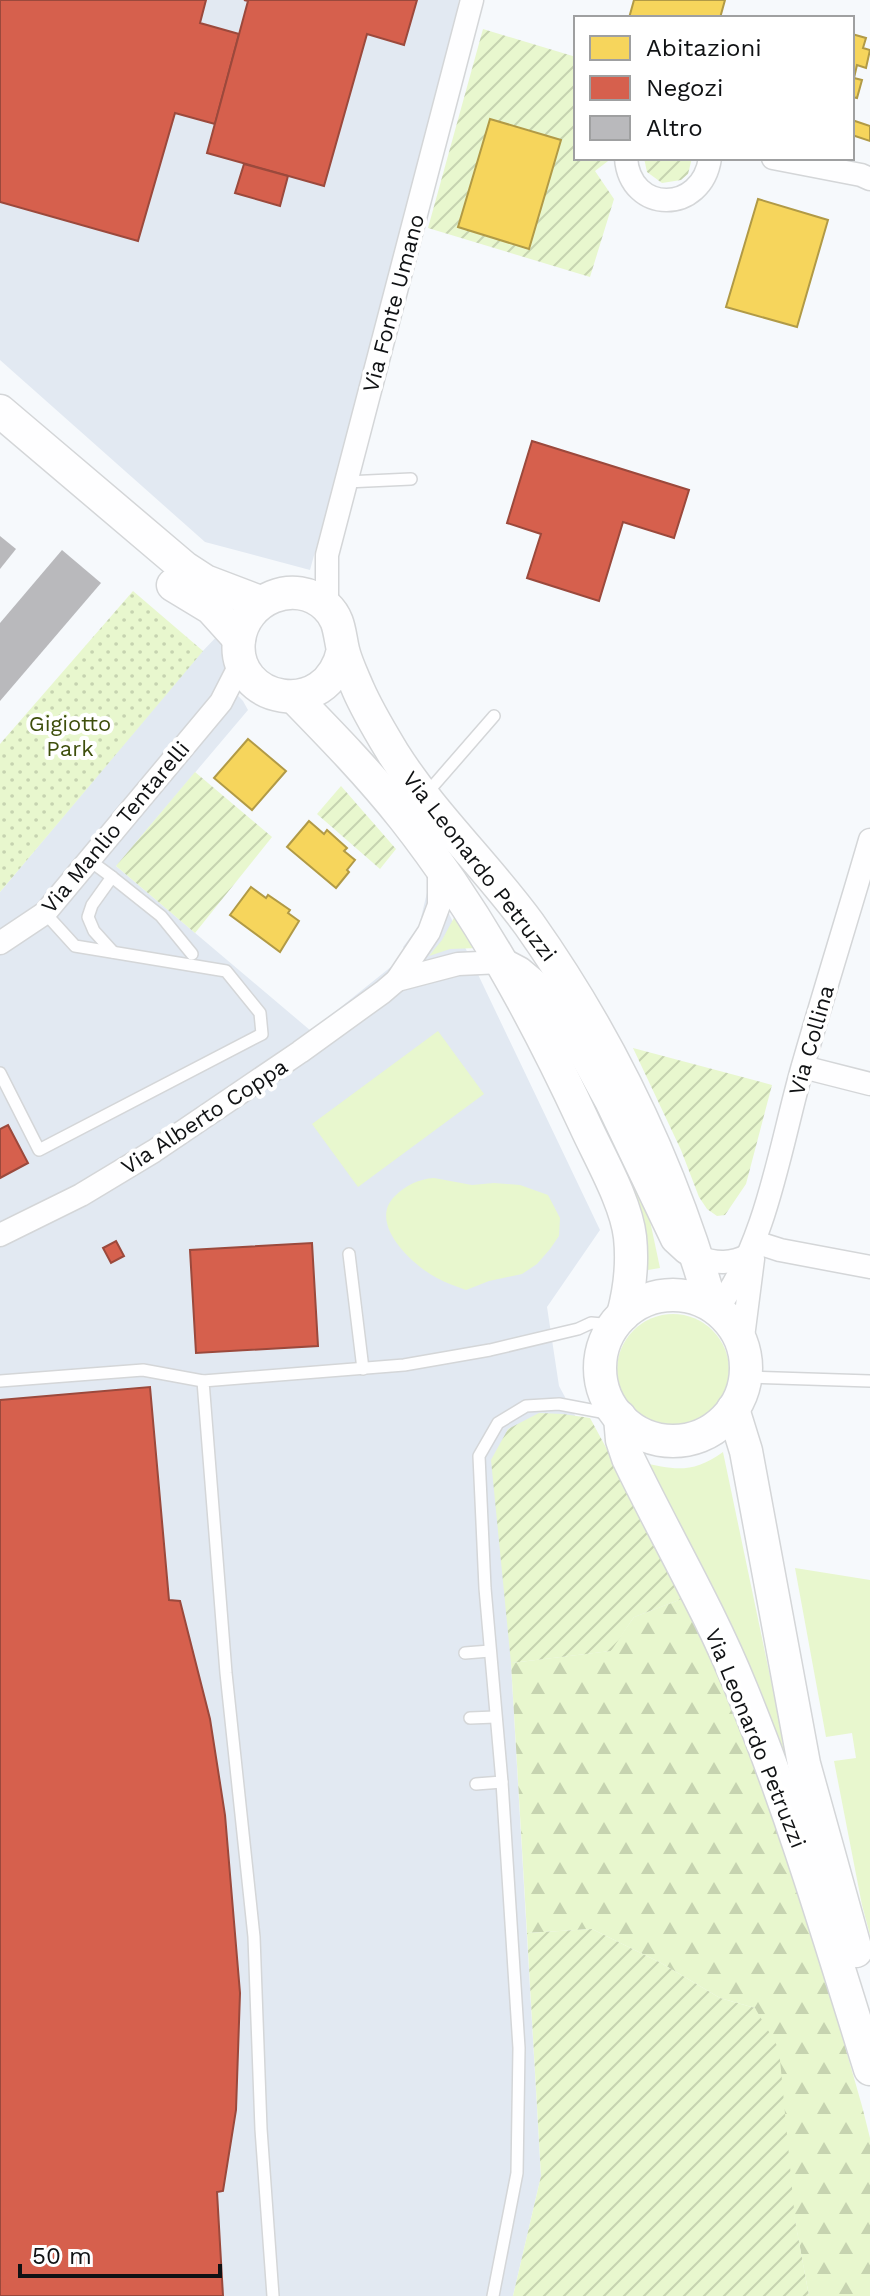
<svg xmlns="http://www.w3.org/2000/svg" width="870" height="2296" font-family="'Work Sans',sans-serif">
  <defs>
    <pattern id="forest-firs" width="22" height="20" patternUnits="userSpaceOnUse" patternTransform="scale(2)"><rect width="22" height="20" fill="#e8f7ce"/><path d="M5 1l3.5 6h-7zM16 11l3.5 6h-7z" fill="#c6d3b0"/></pattern>
    <pattern id="park-dots" width="8" height="8" patternUnits="userSpaceOnUse" patternTransform="scale(2)"><rect width="8" height="8" fill="#e8f7ce"/><path d="M2 2h.1M6 6h.1" fill="none" stroke="#c6d3b0" stroke-width="1.8" stroke-linecap="round"/></pattern>
    <pattern id="garden-furrows" width="10" height="10" patternUnits="userSpaceOnUse" patternTransform="scale(2)"><rect width="10" height="10" fill="#e8f7ce"/><path d="M-1 1l2-2M0 10L10 0M9 11l2-2" fill="none" stroke="#c6d3b0"/></pattern>
  </defs>
  <rect width="100%" height="100%" fill="#f6f9fc"/>
  <g fill="#e2e9f2">
    <path d="M0,0H459L433,125L310,570L205,542L0,360Z"/>
    <path d="M224,629L231,643L224,681L243,701L248,710L116,866L311,1031L407,954L403,947L419,926L431,876L600,1230L547,1307L559,1386L676,1601L511,1664L541,2176L513,2296H0V892L197,657Z"/>
  </g>
  <g fill="#e8f7ce">
    <path d="M456,914L477,948L450,949L429,956L442,940Z"/>
    <path d="M438,1031L484,1094L358,1187L312,1124Z"/>
    <path d="M577,1062L649,1216L660,1268L648,1270L646,1256L571,1072Z"/>
    <path d="M434,1178L472,1185L494,1183L520,1185L548,1195L560,1218L559,1236L550,1249L537,1264L522,1274L489,1281L466,1290C456,1286 446,1283 437,1278C412,1265 367,1223 395,1196C406,1185 419,1179 434,1178Z"/>
    <circle cx="673" cy="1370" r="56"/>
    <path d="M723,1452L796,1800L640,1462C675,1470 692,1474 723,1452Z"/>
    <path d="M795,1568L870,1580V1935L862,1905L834,1761L856,1758L852,1733L826,1737Z"/>
  </g>
  <path fill="url(#forest-firs)" d="M687,1597C765,1757 813,1935 862,2106L870,2138V2296H809L755,2008L720,1998L661,1963L592,1929L527,1933L511,1663L610,1651L634,1617Z"/>
  <path fill="url(#park-dots)" d="M133,591L203,651L0,892V744Z"/>
  <g fill="url(#garden-furrows)">
    <path d="M483,29L576,57V158H612L595,171L614,199L590,277L428,228Z"/>
    <path d="M644,158H692L688,174L681,180L662,183L647,172Z"/>
    <path d="M195,772L272,837L195,933L116,866Z"/>
    <path d="M341,786L396,849L380,869L317,814Z"/>
    <path d="M633,1048L772,1085L746,1184L725,1215L717,1216L707,1209L699,1197L681,1150Z"/>
    <path d="M539,1413L563,1414L590,1418L687,1597L634,1617L611,1651L511,1663L491,1460L508,1429Z"/>
    <path d="M592,1929L661,1963L720,1998L755,2008L779,2049L795,2220L809,2296H513L541,2176L527,1933Z"/>
  </g>
  <g fill="#f6d55c" stroke="#b19a46" stroke-width="2">
    <path d="M634,0H725L720,18H629Z"/>
    <path d="M852,34L866,38L863,48L870,50L866,68L857,65L854,78L862,80L857,98L852,97Z"/>
    <path d="M490,119L561,140L529,249L458,227Z"/>
    <path d="M852,120L870,126V141L852,135Z"/>
    <path d="M758,199L828,220L797,327L726,307Z"/>
    <path d="M248,739L286,771L252,810L214,778Z"/>
    <path d="M309,821L324,834L327,830L347,848L344,851L355,860L347,870L349,872L336,888L287,847Z"/>
    <path d="M251,887L266,898L268,895L290,910L288,913L299,921L280,952L230,915Z"/>
  </g>
  <g fill="#d6604d" stroke="#9b493c" stroke-width="2">
    <path d="M0,0H206L200,23L239,34L215,124L175,113L138,241L0,202Z"/>
    <path d="M244,0H417L404,45L367,34L324,186L207,153L248,1Z"/>
    <path d="M244,164L288,176L280,206L235,193Z"/>
    <path d="M532,441L689,490L674,538L623,522L599,601L527,578L541,534L507,523Z"/>
    <path d="M8,1125L28,1163L0,1178V1129Z"/>
    <path d="M116,1241L124,1256L111,1263L103,1248Z"/>
    <path d="M312,1243L318,1346L196,1353L190,1250Z"/>
    <path d="M150,1387L169,1600L180,1601L210,1719L225,1815L240,1993L236,2110L223,2191L217,2192L223,2296H0V1400Z"/>
  </g>
  <g fill="#b9b9bc">
    <path d="M0,536L16,549L0,569Z"/>
    <path d="M62,550L101,583L0,701V623Z"/>
  </g>
  <g fill="none" stroke-linecap="round" stroke-linejoin="round">
    <defs>
      <g id="service">
        <path d="M346,482L411,479"/>
        <path d="M427,793L494,716"/>
        <path d="M89,860L112,877L92,905L88,917L94,931L113,952"/>
        <path d="M112,877L161,916L192,954"/>
        <path d="M0,1073L39,1150L262,1034L260,1013L226,971L75,946L45,913"/>
        <path d="M349,1254L363,1369"/>
        <path d="M746,1377L870,1381"/>
        <path d="M0,1381L143,1370L203,1381"/>
        <path d="M465,1653L490,1651"/>
        <path d="M470,1718L495,1717"/>
        <path d="M476,1784L502,1782"/>
        <path d="M273,2296L261,2129L254,1937L226,1673L203,1381L404,1365L490,1350L578,1329L591,1323L614,1325"/>
        <path d="M493,2296L517,2173L519,2048L502,1782L485,1588L479,1456L498,1423L526,1406L559,1404L617,1415"/>
      </g>
      <g id="minor">
        <path d="M626,158C630,214 702,214 710,158"/>
        <path d="M773,158L861,175L870,179"/>
        <path d="M327,607V555L472,0"/>
        <path d="M0,943L45,913L221,702L242,661"/>
        <path d="M397,980L458,964L502,962"/>
        <path d="M803,1067L870,1084"/>
        <path d="M0,1235L81,1195L154,1151L300,1052L383,992L397,980L429,932L439,905V866"/>
        <path d="M755,1242L780,1250L870,1267"/>
        <path d="M697,1257C717,1264 731,1264 749,1255"/>
        <path d="M717,1309C766,1245 780,1147 802,1069C824,992 848,916 870,840"/>
        <path d="M742,1345L753,1259"/>
      </g>
      <path id="tertiary" d="M502,962L519,971L537,986L567,1024L609,1101L675,1239L687,1250"/>
      <g id="secondary">
        <path d="M0,411L185,568L205,581L260,602"/>
        <path d="M173,585L211,608L239,639"/>
        <path d="M343,650C327,723 231,702 239,640C244,599 295,577 326,606C340,619 339,633 343,650C346,663 353,677 358,689C368,712 381,733 393,753C432,815 486,865 529,924C611,1040 672,1168 711,1305"/>
        <path d="M294,697C332,736 370,775 404,818C478,912 535,1017 585,1125C600,1158 626,1202 630,1237C633,1265 630,1289 623,1315"/>
        <circle cx="673" cy="1368" r="73"/>
        <path d="M733,1409L746,1451L804,1764L856,1951"/>
        <path d="M620,1417L622,1440L628,1458C665,1535 709,1609 741,1688C792,1812 830,1941 870,2069"/>
      </g>
    </defs>
    <use href="#service" stroke="#d4d6d8" stroke-width="14"/>
    <use href="#minor" stroke="#d4d6d8" stroke-width="25"/>
    <use href="#tertiary" stroke="#d4d6d8" stroke-width="31"/>
    <use href="#secondary" stroke="#d4d6d8" stroke-width="35"/>
    <use href="#service" stroke="#fefeff" stroke-width="11"/>
    <use href="#minor" stroke="#fefeff" stroke-width="22"/>
    <use href="#tertiary" stroke="#fefeff" stroke-width="28"/>
    <use href="#secondary" stroke="#fefeff" stroke-width="32"/>
  </g>
  <g text-anchor="middle" stroke-width="8" stroke-linejoin="round" paint-order="stroke">
    <g font-size="22" fill="#101214" stroke="#fff">
      <text transform="translate(393 303) rotate(-75)" y="8">Via Fonte Umano</text>
      <text transform="translate(115 827) rotate(-50)" y="8">Via Manlio Tentarelli</text>
      <text transform="translate(480 866) rotate(52)" y="8">Via Leonardo Petruzzi</text>
      <text transform="translate(811 1040) rotate(-74)" y="8">Via Collina</text>
      <text transform="translate(204 1116) rotate(-33)" y="8">Via Alberto Coppa</text>
      <text transform="translate(756 1738) rotate(68)" y="8">Via Leonardo Petruzzi</text>
    </g>
    <g font-size="22" fill="#3e4f0c" stroke="#fff">
      <text x="70" y="731">Gigiotto<tspan x="70" dy="25">Park</tspan></text>
    </g>
  </g>
  <rect x="574" y="16" width="280" height="144" fill="#ffffff" stroke="#9fa0a1" stroke-width="2"/>
  <rect x="590" y="36" width="40" height="24" fill="#f6d55c" stroke="#9fa0a1" stroke-width="2"/>
  <text x="646" y="56" font-size="24" fill="#101214">Abitazioni</text>
  <rect x="590" y="76" width="40" height="24" fill="#d6604d" stroke="#9fa0a1" stroke-width="2"/>
  <text x="646" y="96" font-size="24" fill="#101214">Negozi</text>
  <rect x="590" y="116" width="40" height="24" fill="#b9b9bc" stroke="#9fa0a1" stroke-width="2"/>
  <text x="646" y="136" font-size="24" fill="#101214">Altro</text>
  <path d="M20 2264v12h200v-12" fill="none" stroke="#101214" stroke-width="4"/>
  <text x="32" y="2264" font-size="24" fill="#101214" stroke="#ffffff" stroke-width="6" paint-order="stroke">50 m</text>
</svg>
